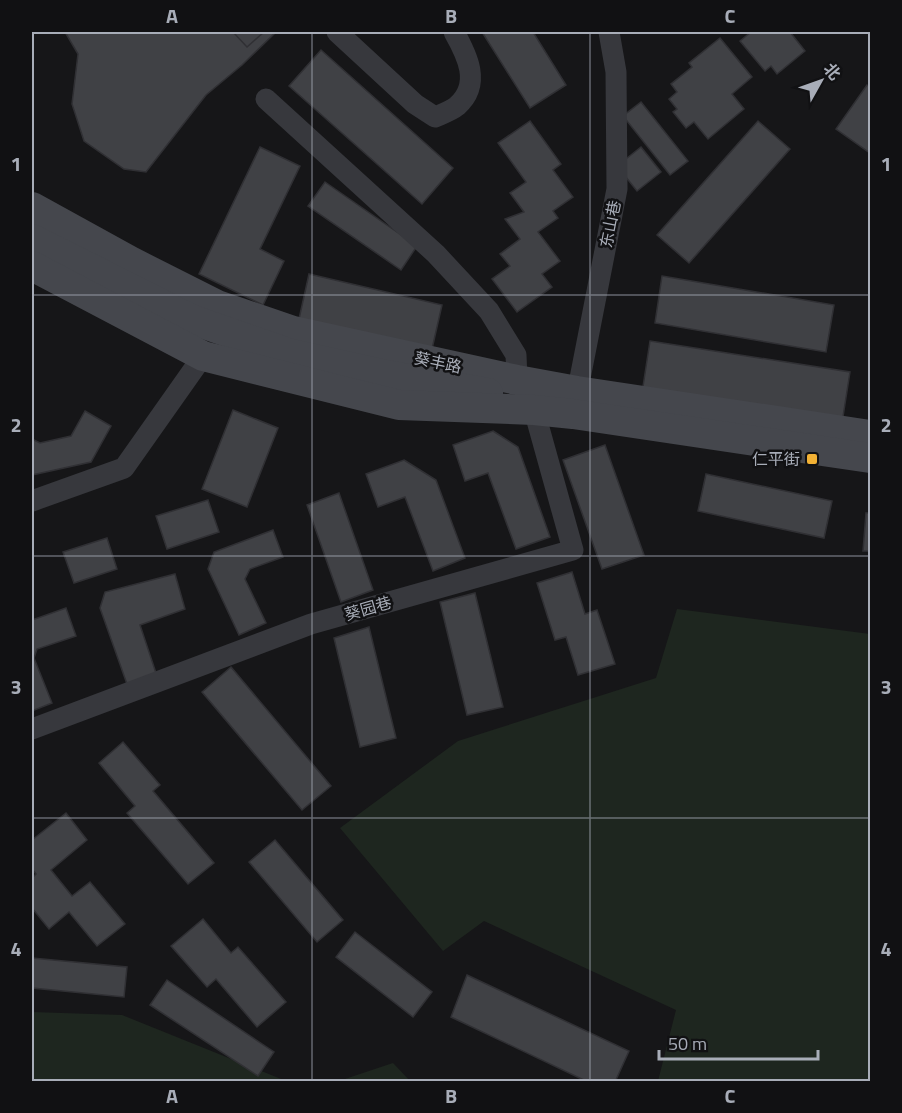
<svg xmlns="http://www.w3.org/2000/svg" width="902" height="1113" font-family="'Titillium Web','Noto Sans SC',sans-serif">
  <rect width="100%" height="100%" fill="#161618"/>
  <g fill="#1e261f">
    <path d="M677,609L870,634V1081H658L676,1010L484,921L443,951L340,828L458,741L656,678Z"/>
    <path d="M32,1012L122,1015L286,1081L32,1082Z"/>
    <path d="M393,1063L410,1081H339Z"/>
  </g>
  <g fill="#404145" stroke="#303034" stroke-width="1.5">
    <path d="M65,32H276L242,65L206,95L146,172L124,169L84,141L72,104L78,54Z"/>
    <path d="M233,32H264L247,47Z"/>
    <path d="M482,32H533L566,85L530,108Z"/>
    <path d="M751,32H790L805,51L777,74L771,66L765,71L740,41Z"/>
    <path d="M720,38L752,77L732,94L744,109L708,139L694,122L686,128L673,112L677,109L669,99L677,92L671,84L692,67L689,63Z"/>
    <path d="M321,50L453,168L422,204L289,86Z"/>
    <path d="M867,85L870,87V153L836,129Z"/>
    <path d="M641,102L688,161L670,175L623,116Z"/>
    <path d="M530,121L561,164L553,170L573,197L553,211L558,218L538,232L560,261L542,274L552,287L517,312L492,279L510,266L500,254L520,239L505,219L524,212L510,193L526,182L498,143Z"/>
    <path d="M758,121L790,149L689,263L657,235Z"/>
    <path d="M260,147L300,166L260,249L284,261L263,305L199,274Z"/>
    <path d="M641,147L661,172L637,191L617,166Z"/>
    <path d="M325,182L417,246L401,270L308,206Z"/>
    <path d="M309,274L442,305L432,349L299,319Z"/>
    <path d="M662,276L834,305L826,352L655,323Z"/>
    <path d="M650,341L850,372L842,423L642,393Z"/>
    <path d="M233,410L278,428L247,507L202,489Z"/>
    <path d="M85,411L111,426L91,462L32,475V439L40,443L71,436Z"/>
    <path d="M493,431L518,447L550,537L516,549L488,473L465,481L453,445Z"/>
    <path d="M605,445L644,555L602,569L563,460Z"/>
    <path d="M404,460L436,480L465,558L433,571L405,497L378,507L366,474Z"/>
    <path d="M706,474L832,501L824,538L698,511Z"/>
    <path d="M339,493L373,590L341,602L307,505Z"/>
    <path d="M208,500L219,532L167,549L156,516Z"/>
    <path d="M866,513H870V551H863Z"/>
    <path d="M273,530L283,557L250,569L245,579L266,623L239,635L208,569L214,552Z"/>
    <path d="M107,538L117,569L74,583L63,552Z"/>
    <path d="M572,572L585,614L597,610L615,664L578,675L566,637L555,640L537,583Z"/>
    <path d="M175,574L185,609L140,625L156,673L127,684L100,608L105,592Z"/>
    <path d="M475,593L503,707L467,715L440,602Z"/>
    <path d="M66,608L76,636L37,649L34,658L52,703L32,711V620Z"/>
    <path d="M369,627L396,738L360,747L334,638Z"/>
    <path d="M231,667L331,786L302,810L202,692Z"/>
    <path d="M123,742L160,785L153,791L214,863L188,884L127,813L135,806L99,763Z"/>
    <path d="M66,813L87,840L51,870L72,896L90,882L125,924L97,946L69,912L49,929L32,908V878L36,874L32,869V840Z"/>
    <path d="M275,840L343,920L317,942L249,862Z"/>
    <path d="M203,919L231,953L238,947L286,1002L257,1027L216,979L207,987L171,946Z"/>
    <path d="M355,932L432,992L413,1017L336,957Z"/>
    <path d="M32,958L127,967L124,997L32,988Z"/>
    <path d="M467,975L629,1051L615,1082H588L451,1017Z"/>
    <path d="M167,980L274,1052L258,1076L150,1005Z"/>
  </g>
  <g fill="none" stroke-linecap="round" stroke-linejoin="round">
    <g stroke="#37383d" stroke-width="21">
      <path d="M337,32L415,104L435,117C442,114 451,111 457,106C482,84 467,55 454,32"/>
      <path d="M266,99L436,254L489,311L516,355L517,380"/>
      <path d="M575,404L617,189L616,72L609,32"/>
      <path d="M32,501L124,468L203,356"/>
      <path d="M32,729L311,624L573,550L534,410"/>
    </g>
    <g stroke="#45474d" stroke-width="30">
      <path d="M32,207L130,261L217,305L293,331L517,380L577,391L870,435"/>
      <path d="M32,239L193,320L291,354L381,374L488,393"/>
      <path d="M32,266L203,356L399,405L534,410L573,414L870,458"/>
    </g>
  </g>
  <path fill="none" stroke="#a8adb8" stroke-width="1.5" stroke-opacity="0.55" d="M312,32V1082M590,32V1082M32,295H870M32,556H870M32,818H870"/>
  <rect fill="#f2b134" stroke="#111113" stroke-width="2" x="806" y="453" width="12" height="12" rx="3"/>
  <g text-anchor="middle" stroke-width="5" stroke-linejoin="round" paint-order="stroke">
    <g font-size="16" fill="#a8adb8" stroke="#111113">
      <text transform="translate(610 224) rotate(-79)" y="6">东山巷</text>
      <text transform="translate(438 362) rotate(12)" y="6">葵丰路</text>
      <text transform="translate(368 608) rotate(-16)" y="6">葵园巷</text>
    </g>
    <g font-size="16" fill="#a8adb8" stroke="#111113" text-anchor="end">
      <text x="800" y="465">仁平街</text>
    </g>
  </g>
  <rect width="902" height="1113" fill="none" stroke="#111113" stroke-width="66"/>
  <g transform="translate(821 81) rotate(50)" stroke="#111113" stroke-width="4.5" paint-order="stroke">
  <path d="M0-4.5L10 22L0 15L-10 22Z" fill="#a8adb8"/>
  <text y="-9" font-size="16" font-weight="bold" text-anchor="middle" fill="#a8adb8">北</text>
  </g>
  <path d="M659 1050v9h159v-9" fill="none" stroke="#a8adb8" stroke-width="3"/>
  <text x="668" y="1050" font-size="18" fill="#a8adb8" stroke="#111113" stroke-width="4.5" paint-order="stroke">50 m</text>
  <rect x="33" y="33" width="836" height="1047" fill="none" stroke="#a8adb8" stroke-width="2"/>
  <g font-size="20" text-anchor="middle" font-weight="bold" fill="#a8adb8">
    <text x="172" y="23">A</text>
    <text x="451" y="23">B</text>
    <text x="730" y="23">C</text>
    <text x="16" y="171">1</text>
    <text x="886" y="171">1</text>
    <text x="16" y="432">2</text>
    <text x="886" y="432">2</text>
    <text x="16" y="694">3</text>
    <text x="886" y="694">3</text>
    <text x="16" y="956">4</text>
    <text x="886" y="956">4</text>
    <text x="172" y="1103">A</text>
    <text x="451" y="1103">B</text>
    <text x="730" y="1103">C</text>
  </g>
</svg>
